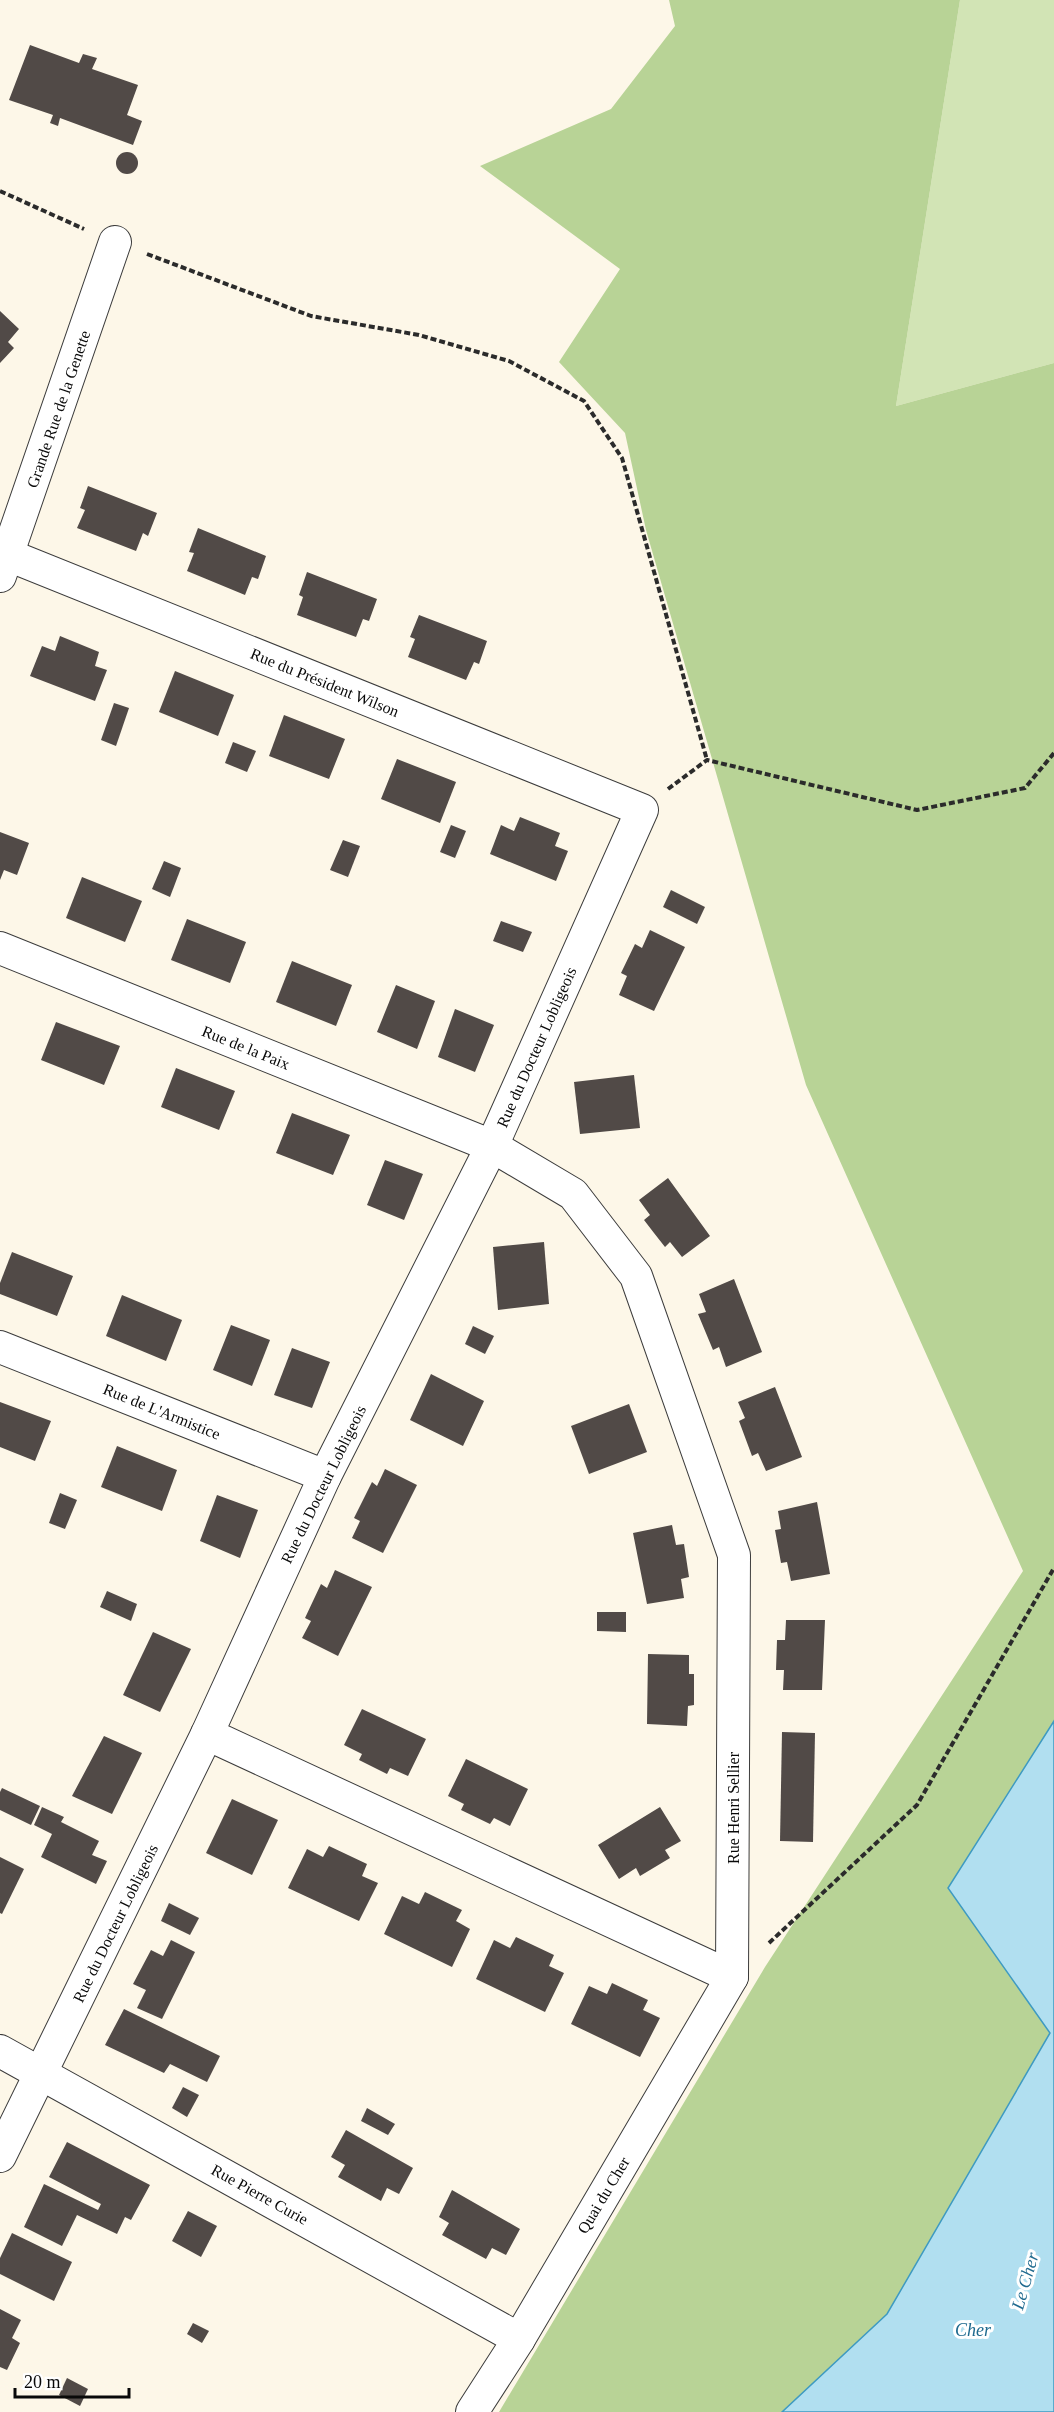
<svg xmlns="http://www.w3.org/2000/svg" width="1054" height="2412" font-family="'Times New Roman',serif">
  <rect width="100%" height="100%" fill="#fdf7e8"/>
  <path fill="#d2e4b5" d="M960,0H1054V363L896,406Z"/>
  <path fill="#b8d396" d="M669,0H960L896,406L1054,363V1721L948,1888L1050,2033L887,2314L782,2412H499L765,1967L1023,1571L806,1085L646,530L625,433L559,362L620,269L480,166L611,109L675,26Z"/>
  <path fill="#b1dff0" stroke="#3e9ac1" stroke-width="1.5" d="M1054,1721V2412H782L887,2314L1050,2033L948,1888Z"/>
  <g fill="#514a47">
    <path d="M30,45L79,63L83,54L97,58L92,69L138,85L127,115L142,121L133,145L60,118L58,126L50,123L53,115L9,100Z"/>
    <circle cx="127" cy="163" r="11"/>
    <path d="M0,311L19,329L8,342L14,348L0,363Z"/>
    <path d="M88,486L157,513L148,536L143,533L136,551L77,528L85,510L80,508Z"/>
    <path d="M198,528L266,556L258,579L252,577L245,595L187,571L194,553L189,552Z"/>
    <path d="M307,572L377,599L369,621L363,619L356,637L297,615L303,597L299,595Z"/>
    <path d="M419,615L487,641L479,664L474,662L466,680L408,657L415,639L410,637Z"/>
    <path d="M60,636L99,652L95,666L107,670L95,701L30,676L42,646L55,651Z"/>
    <path d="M175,671L234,695L218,736L159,712Z"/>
    <path d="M114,703L129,708L116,746L101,740Z"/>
    <path d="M284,715L345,739L329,779L269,756Z"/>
    <path d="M233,742L256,751L247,772L225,763Z"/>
    <path d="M397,759L456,782L440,823L381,799Z"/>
    <path d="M520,817L560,833L555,846L568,851L556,881L490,854L501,825L514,831Z"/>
    <path d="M451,825L466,831L455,858L440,852Z"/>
    <path d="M0,832L29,843L17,875L4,870L0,880Z"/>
    <path d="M343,840L360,846L348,877L330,870Z"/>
    <path d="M164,861L181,868L170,897L152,889Z"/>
    <path d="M82,877L142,901L125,942L66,918Z"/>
    <path d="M671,890L705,907L697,924L663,907Z"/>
    <path d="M187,919L246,942L230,983L171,960Z"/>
    <path d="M501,921L532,932L523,952L493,941Z"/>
    <path d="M650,930L685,947L654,1011L619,995L627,976L621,973L635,944L642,948Z"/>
    <path d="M292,961L352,985L336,1026L276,1002Z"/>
    <path d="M396,985L435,1001L417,1049L377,1032Z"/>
    <path d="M455,1009L494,1025L475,1072L438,1057Z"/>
    <path d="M56,1022L120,1046L104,1085L41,1060Z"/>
    <path d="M176,1068L235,1091L219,1130L161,1107Z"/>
    <path d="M634,1075L640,1128L580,1134L574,1082Z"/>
    <path d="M292,1113L350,1135L333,1175L276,1153Z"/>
    <path d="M385,1160L423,1174L404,1220L367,1205Z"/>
    <path d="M668,1178L710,1236L682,1257L670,1242L665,1247L654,1233L644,1220L650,1215L639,1200Z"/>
    <path d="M544,1242L549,1304L498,1310L493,1247Z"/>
    <path d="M12,1252L73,1276L57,1316L0,1294V1283Z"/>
    <path d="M734,1279L762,1352L726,1367L719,1347L713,1350L698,1314L706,1312L699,1294Z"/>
    <path d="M122,1295L182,1320L166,1361L106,1336Z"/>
    <path d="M231,1325L270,1340L252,1386L213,1370Z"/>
    <path d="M473,1326L494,1336L485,1354L465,1344Z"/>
    <path d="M292,1348L330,1362L312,1408L274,1395Z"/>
    <path d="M431,1374L484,1401L463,1446L410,1420Z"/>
    <path d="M775,1387L802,1457L766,1471L758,1453L752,1456L739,1421L745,1418L738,1402Z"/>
    <path d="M0,1402L51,1421L35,1461L0,1447Z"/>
    <path d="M629,1404L647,1452L589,1474L571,1426Z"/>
    <path d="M117,1446L177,1470L162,1511L101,1487Z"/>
    <path d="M385,1469L417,1485L383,1553L352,1538L360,1521L354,1518L372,1482L377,1486Z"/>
    <path d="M60,1493L77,1500L65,1529L49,1523Z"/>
    <path d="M217,1495L258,1510L240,1558L200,1541Z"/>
    <path d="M817,1502L830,1574L791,1581L787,1562L781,1563L775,1530L781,1529L778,1511Z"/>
    <path d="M672,1525L676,1545L684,1544L689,1577L681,1579L684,1598L647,1604L633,1533Z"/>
    <path d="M335,1570L372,1587L338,1656L302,1638L311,1621L305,1618L321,1584L327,1588Z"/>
    <path d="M107,1591L137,1604L131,1621L100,1607Z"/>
    <path d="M597,1612H626V1632L597,1631Z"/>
    <path d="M786,1620H825L822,1690H783L784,1670H776L777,1640H785Z"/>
    <path d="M153,1632L191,1649L160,1712L123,1695Z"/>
    <path d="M648,1654L689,1655V1674H694V1705L688,1706L687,1726L647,1724Z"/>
    <path d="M362,1709L426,1739L408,1776L390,1768L387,1774L359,1760L362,1754L344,1745Z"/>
    <path d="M782,1732L815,1733L813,1842L780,1841Z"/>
    <path d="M104,1736L142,1753L112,1814L72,1796Z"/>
    <path d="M466,1759L528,1789L510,1826L494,1818L490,1824L461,1810L464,1804L448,1796Z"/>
    <path d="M2,1788L40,1806L31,1825L0,1810V1792Z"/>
    <path d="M232,1799L278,1820L252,1875L206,1853Z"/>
    <path d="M42,1807L64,1817L61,1822L99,1841L92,1855L107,1861L96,1884L41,1857L52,1834L34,1825Z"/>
    <path d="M660,1807L681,1841L665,1850L670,1858L640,1876L636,1868L619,1879L598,1845Z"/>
    <path d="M329,1846L367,1864L362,1876L378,1883L359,1921L288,1888L307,1849L323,1857Z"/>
    <path d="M0,1857L24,1869L2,1914L0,1913Z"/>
    <path d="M425,1892L462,1910L456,1921L470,1929L452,1967L384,1934L402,1896L419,1904Z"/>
    <path d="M169,1903L199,1918L190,1935L161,1921Z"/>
    <path d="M516,1937L554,1955L549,1966L564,1973L545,2012L476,1979L494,1940L510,1948Z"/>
    <path d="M171,1940L195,1952L162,2019L137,2008L146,1990L133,1984L151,1950L163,1956Z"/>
    <path d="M612,1983L648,2000L643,2010L660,2018L640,2057L571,2024L589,1986L607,1994Z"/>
    <path d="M124,2009L220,2056L207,2082L170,2064L164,2073L105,2045Z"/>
    <path d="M183,2087L199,2095L187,2117L172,2108Z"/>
    <path d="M367,2108L395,2124L388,2135L361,2121Z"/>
    <path d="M346,2130L413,2168L399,2194L387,2188L381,2201L338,2177L345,2165L331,2157Z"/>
    <path d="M67,2142L150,2185L131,2220L125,2217L117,2234L77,2215L62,2246L24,2227L44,2184L98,2210L101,2204L49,2177Z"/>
    <path d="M452,2190L520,2229L506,2255L492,2248L486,2259L442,2235L449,2223L439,2217Z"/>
    <path d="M188,2211L217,2226L201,2257L172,2241Z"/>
    <path d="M12,2233L72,2262L54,2301L0,2274V2258Z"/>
    <path d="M0,2309L21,2320L12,2338L20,2343L7,2370L0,2367Z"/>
    <path d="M193,2323L209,2331L202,2343L187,2334Z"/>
    <path d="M67,2378L88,2389L80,2406L59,2395Z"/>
  </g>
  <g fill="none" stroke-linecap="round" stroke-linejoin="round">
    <defs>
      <g id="minor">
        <path d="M0,576L115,242"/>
        <path d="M0,948L492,1146L573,1194L636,1276L734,1555L732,1977L207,1734"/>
        <path d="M0,1347L325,1476"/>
        <path d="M0,2051L519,2339"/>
        <path d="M0,2156L207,1734L325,1476L492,1146L642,810L8,555"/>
        <path d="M472,2412L519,2339L732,1977"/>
      </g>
    </defs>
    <use href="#minor" stroke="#3c3c3c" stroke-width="34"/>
    <g stroke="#2b2b2b" stroke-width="4" stroke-dasharray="6 3" stroke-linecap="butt">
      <path d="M0,191L84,229"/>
      <path d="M147,254L311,316L419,335L509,361L584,401L622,458L707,760"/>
      <path d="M668,789L707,760L917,810L1025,788L1054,753"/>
      <path d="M769,1943L917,1805L1054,1568"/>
    </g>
    <use href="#minor" stroke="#fff" stroke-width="32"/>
  </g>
  <g text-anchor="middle" stroke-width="6" stroke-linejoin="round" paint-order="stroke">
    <g font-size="16" fill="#090909" stroke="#fff">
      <text transform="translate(58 409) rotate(-71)" y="6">Grande Rue de la Genette</text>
      <text transform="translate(325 682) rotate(22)" y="6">Rue du Président Wilson</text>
      <text transform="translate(246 1047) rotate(22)" y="6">Rue de la Paix</text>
      <text transform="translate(536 1047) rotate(-66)" y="6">Rue du Docteur Lobligeois</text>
      <text transform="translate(162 1411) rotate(22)" y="6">Rue de L'Armistice</text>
      <text transform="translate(323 1484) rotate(-64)" y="6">Rue du Docteur Lobligeois</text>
      <text transform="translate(733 1808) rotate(-90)" y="6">Rue Henri Sellier</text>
      <text transform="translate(115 1923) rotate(-64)" y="6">Rue du Docteur Lobligeois</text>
      <text transform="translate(260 2194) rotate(29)" y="6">Rue Pierre Curie</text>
      <text transform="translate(603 2195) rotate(-59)" y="6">Quai du Cher</text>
    </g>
    <g font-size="18" font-style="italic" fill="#1f6a8f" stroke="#fff">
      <text transform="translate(1025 2281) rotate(-74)" y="6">Le Cher</text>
      <text x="973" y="2336">Cher</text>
    </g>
  </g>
  <path d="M15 2388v9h114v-9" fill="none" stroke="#090909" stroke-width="3"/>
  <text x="24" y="2388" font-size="18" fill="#090909" stroke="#ffffff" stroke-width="4.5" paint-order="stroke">20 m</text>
</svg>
